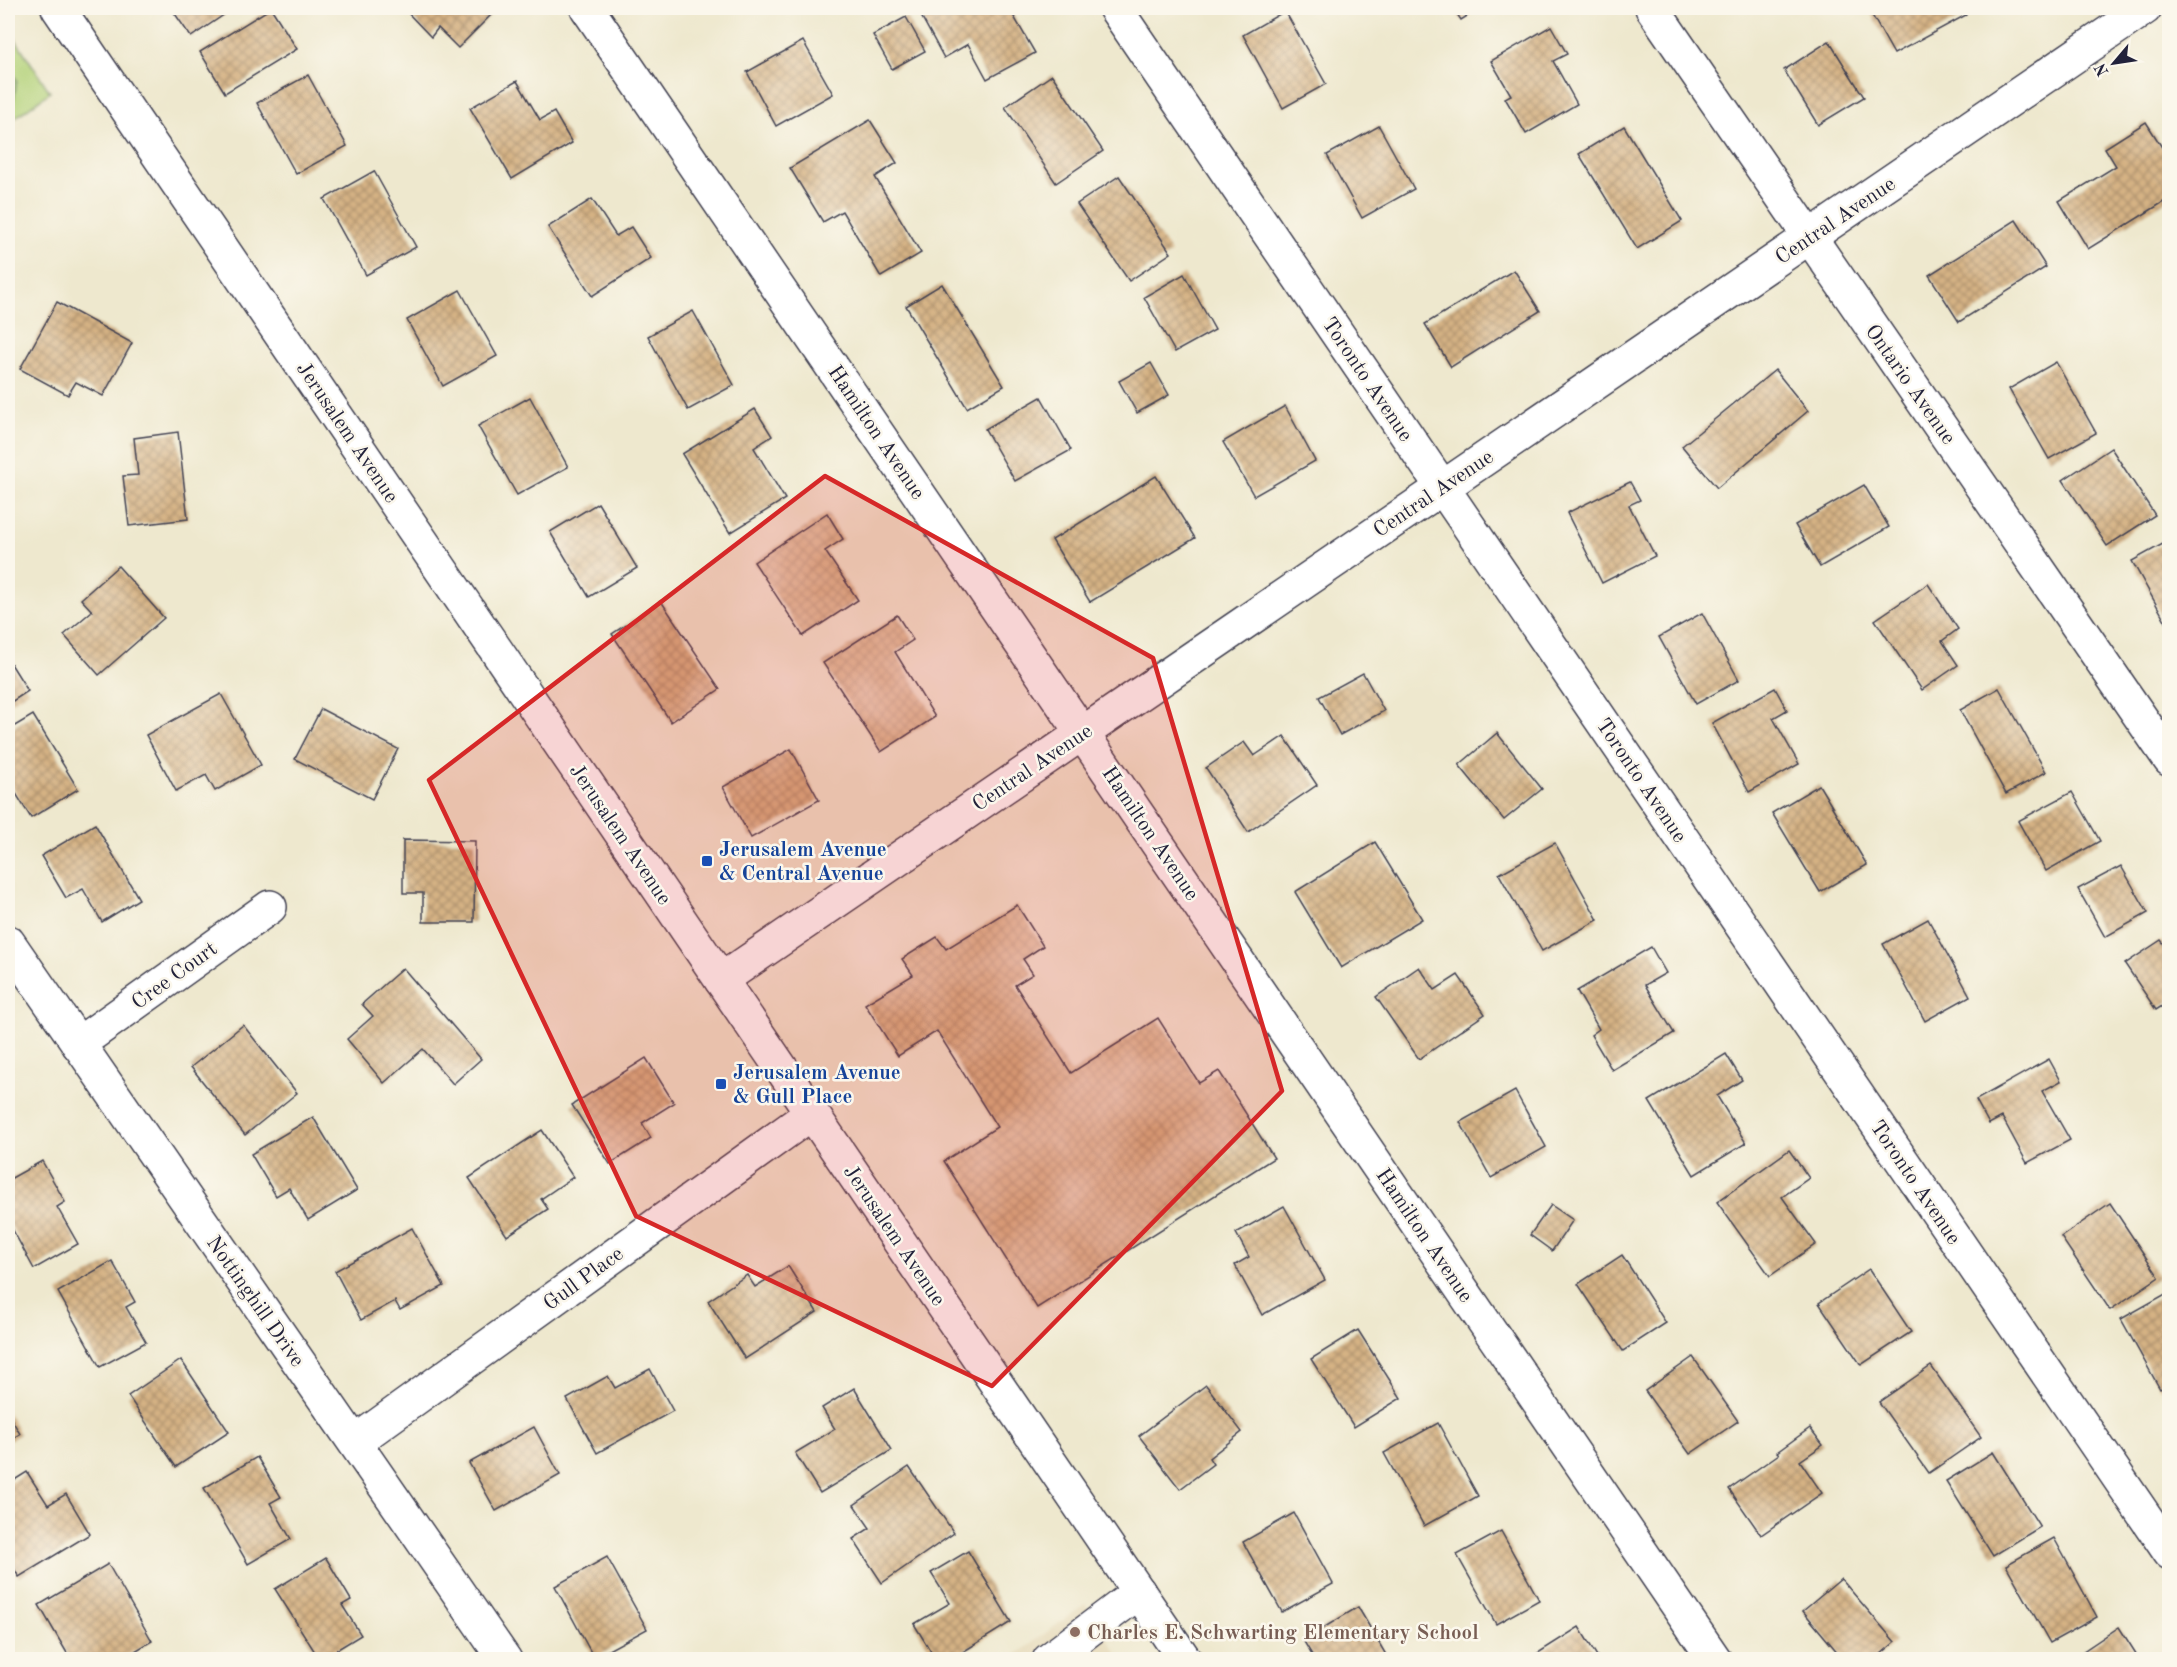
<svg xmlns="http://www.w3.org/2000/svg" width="2177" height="1667" font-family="'Old Standard TT',serif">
  <defs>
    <pattern id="forest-firs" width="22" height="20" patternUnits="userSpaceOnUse" patternTransform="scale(1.5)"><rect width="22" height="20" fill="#8db368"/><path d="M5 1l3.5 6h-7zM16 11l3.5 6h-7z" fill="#739157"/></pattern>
    <pattern id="building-cross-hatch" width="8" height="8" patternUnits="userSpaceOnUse" patternTransform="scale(1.5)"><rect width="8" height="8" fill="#d5b284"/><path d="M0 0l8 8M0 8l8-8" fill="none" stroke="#ac906d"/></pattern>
  </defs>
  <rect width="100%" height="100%" fill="#fbf7ec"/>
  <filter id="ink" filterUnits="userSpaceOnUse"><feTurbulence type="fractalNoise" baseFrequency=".0167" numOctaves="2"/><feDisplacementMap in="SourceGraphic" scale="12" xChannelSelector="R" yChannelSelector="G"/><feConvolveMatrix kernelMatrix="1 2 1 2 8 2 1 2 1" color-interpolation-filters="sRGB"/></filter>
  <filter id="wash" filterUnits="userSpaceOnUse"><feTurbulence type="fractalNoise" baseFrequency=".008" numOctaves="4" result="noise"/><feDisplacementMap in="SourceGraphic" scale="24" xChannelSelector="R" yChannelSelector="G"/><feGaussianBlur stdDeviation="1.35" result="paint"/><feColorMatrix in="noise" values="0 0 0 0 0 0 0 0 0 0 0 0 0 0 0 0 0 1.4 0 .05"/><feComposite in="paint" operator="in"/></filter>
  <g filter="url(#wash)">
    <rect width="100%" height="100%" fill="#eee8ce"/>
    <path fill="#e6daba" d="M1085,1604L1121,1659L1009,1660Z"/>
    <path fill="#b2d178" stroke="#6a7a5a" stroke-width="1.5" d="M8,28L50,92L8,123Z"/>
    <path fill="url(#forest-firs)" stroke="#586a52" stroke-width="1.5" d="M8,66L17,80L14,99L8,105Z"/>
    <g id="blocks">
      <g fill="url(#building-cross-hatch)">
        <path d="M171,8H234L191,37Z"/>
        <path d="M271,8L297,49L225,93L200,52Z"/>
        <path d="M409,8H486L492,14L458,48L438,28L431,37L406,11Z"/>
        <path d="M928,8H1009L1035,53L987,79L968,44L944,58L919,12Z"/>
        <path d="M1453,8H1480L1461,20Z"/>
        <path d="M1868,8H1962L1966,15L1894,54Z"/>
        <path d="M1285,11L1326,84L1283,108L1243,35Z"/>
        <path d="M906,17L925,51L892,69L873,35Z"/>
        <path d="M1551,26L1567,54L1553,61L1577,104L1526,134L1505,98L1511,95L1491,61Z"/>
        <path d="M803,41L833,94L776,126L747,72Z"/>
        <path d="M1829,41L1864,97L1818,125L1784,70Z"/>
        <path d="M308,75L347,146L296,174L257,103Z"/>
        <path d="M1052,75L1103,151L1056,183L1005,107Z"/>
        <path d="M517,81L540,120L554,112L572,143L512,179L470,108Z"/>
        <path d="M870,120L897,163L875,177L921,253L881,277L842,211L823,222L790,168Z"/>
        <path d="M2146,122L2170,160V198L2088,249L2059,201L2116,166L2105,148Z"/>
        <path d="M1379,126L1414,189L1362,218L1327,155Z"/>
        <path d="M1624,126L1682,221L1637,249L1579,154Z"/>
        <path d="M374,171L416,247L366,275L324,199Z"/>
        <path d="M1119,176L1171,253L1129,281L1077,204Z"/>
        <path d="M592,199L616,236L631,227L651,258L592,296L548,227Z"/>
        <path d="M2016,220L2046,267L1959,322L1929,275Z"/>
        <path d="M1514,270L1540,311L1451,367L1425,324Z"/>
        <path d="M1184,274L1215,330L1175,352L1144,297Z"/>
        <path d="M942,284L1004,386L967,408L906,306Z"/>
        <path d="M460,290L497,356L443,386L407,320Z"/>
        <path d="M57,302L132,343L103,396L76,382L68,395L20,369Z"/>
        <path d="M693,311L734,385L688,410L648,336Z"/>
        <path d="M2056,362L2096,433L2049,459L2009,389Z"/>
        <path d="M1151,363L1169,395L1137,413L1119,381Z"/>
        <path d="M1775,370L1808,411L1717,488L1682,446Z"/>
        <path d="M530,397L568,467L517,495L478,426Z"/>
        <path d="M1041,397L1071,450L1015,481L985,429Z"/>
        <path d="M1285,406L1315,461L1254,496L1223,442Z"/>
        <path d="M755,409L772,436L754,448L785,499L730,533L682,454Z"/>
        <path d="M178,432L188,519L129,526L123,476L138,475L134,438Z"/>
        <path d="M2111,448L2155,515L2107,546L2063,480Z"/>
        <path d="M1156,476L1195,538L1090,602L1052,540Z"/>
        <path d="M1630,482L1640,500L1629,505L1655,556L1602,583L1567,513Z"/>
        <path d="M1864,485L1889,527L1820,567L1795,525Z"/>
        <path d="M598,503L637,568L589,597L550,532Z"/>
        <path d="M827,513L843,539L825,551L858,600L803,636L754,562Z"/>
        <path d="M2170,540V629L2132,561Z"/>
        <path d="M118,566L164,618L99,675L64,635L92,611L81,599Z"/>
        <path d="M1928,584L1958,629L1942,641L1958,665L1922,690L1875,620Z"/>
        <path d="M661,601L720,689L671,722L612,634Z"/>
        <path d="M1702,613L1739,680L1696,704L1659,637Z"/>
        <path d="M897,615L913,640L895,652L935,717L881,752L823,663Z"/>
        <path d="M8,659L28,691L8,704Z"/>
        <path d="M1363,673L1384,711L1340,735L1319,697Z"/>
        <path d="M1775,688L1787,710L1773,718L1799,764L1749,792L1712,723Z"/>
        <path d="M1999,688L2046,772L2006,794L1960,710Z"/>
        <path d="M221,694L261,765L215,791L206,775L176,791L146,735Z"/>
        <path d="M321,709L398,749L372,799L295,759Z"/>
        <path d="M33,715L78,789L31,818L12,787L8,790V730Z"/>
        <path d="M1497,733L1542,789L1504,820L1459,765Z"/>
        <path d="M1284,736L1317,785L1248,832L1206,768L1244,742L1254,756Z"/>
        <path d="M791,749L819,800L751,838L723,787Z"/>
        <path d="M1819,785L1867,865L1820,892L1772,813Z"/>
        <path d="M2072,792L2100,841L2046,871L2018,821Z"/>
        <path d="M95,824L139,899L102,922L83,889L66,898L41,856Z"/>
        <path d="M403,840L475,841L474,922H423V893H403Z"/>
        <path d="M1375,842L1422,919L1341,968L1295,892Z"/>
        <path d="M1555,843L1598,920L1542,951L1499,874Z"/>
        <path d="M2121,866L2148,913L2105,937L2078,889Z"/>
        <path d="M1017,905L1043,946L1023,959L1033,974L1015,985L1071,1073L1158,1018L1199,1083L1219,1071L1274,1158L1037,1308L944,1161L997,1127L937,1031L898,1056L865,1004L913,975L902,959L937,937L946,949Z"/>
        <path d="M1928,919L1970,996L1925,1021L1883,944Z"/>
        <path d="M2161,940L2170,952V1001L2156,1010L2125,964Z"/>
        <path d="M1651,947L1666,973L1645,985L1674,1033L1612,1070L1591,1035L1599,1029L1577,991Z"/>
        <path d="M1419,967L1435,990L1458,975L1485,1014L1419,1059L1376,997Z"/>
        <path d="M403,968L481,1059L453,1084L423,1049L384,1083L347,1039L373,1016L362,1004Z"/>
        <path d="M243,1025L297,1093L245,1135L191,1067Z"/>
        <path d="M1726,1054L1742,1080L1717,1096L1746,1143L1694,1175L1649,1101Z"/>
        <path d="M646,1058L674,1103L642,1123L651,1138L610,1164L572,1105Z"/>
        <path d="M2049,1059L2061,1081L2042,1091L2070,1140L2027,1163L2002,1117L1989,1124L1976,1100Z"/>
        <path d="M1515,1091L1546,1147L1491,1178L1460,1122Z"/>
        <path d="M313,1117L357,1190L308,1220L289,1188L276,1196L251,1154Z"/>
        <path d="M542,1130L573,1177L541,1199L548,1209L507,1236L469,1178Z"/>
        <path d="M1789,1150L1809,1178L1782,1197L1816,1244L1770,1276L1717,1202Z"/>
        <path d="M42,1161L65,1202L57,1207L78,1244L34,1269L8,1221V1180Z"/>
        <path d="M2110,1203L2159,1277L2110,1310L2061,1237Z"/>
        <path d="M1551,1205L1573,1220L1552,1251L1530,1235Z"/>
        <path d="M1284,1206L1325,1280L1262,1315L1235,1265L1249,1257L1236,1233Z"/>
        <path d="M412,1228L444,1286L400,1310L395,1301L361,1320L335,1271Z"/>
        <path d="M1622,1255L1666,1323L1623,1351L1578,1284Z"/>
        <path d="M112,1261L135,1302L126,1307L146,1342L100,1367L58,1292Z"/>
        <path d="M788,1266L817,1312L745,1359L708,1301L747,1275L755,1287Z"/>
        <path d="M1869,1269L1911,1332L1861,1365L1819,1303Z"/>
        <path d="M2169,1292L2170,1384L2160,1389L2121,1319Z"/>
        <path d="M1358,1330L1401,1398L1354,1427L1311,1359Z"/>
        <path d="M1693,1357L1738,1421L1690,1454L1645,1391Z"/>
        <path d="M181,1360L229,1432L176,1467L128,1396Z"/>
        <path d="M1931,1366L1981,1437L1929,1473L1879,1402Z"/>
        <path d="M650,1369L673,1411L597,1453L567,1399L608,1376L615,1388Z"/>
        <path d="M1206,1385L1242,1432L1209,1458L1213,1464L1180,1489L1139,1436Z"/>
        <path d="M854,1388L892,1450L820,1493L795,1453L835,1429L822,1408Z"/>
        <path d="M8,1413L20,1434L8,1441Z"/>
        <path d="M1438,1423L1478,1496L1424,1526L1384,1453Z"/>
        <path d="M534,1427L560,1475L496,1511L469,1463Z"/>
        <path d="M1810,1428L1823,1445L1800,1461L1822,1493L1761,1535L1729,1489L1779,1454L1777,1452Z"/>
        <path d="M1993,1452L2040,1527L1993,1556L1946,1481Z"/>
        <path d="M257,1457L281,1497L270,1503L291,1539L248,1564L204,1488Z"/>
        <path d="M909,1467L954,1533L882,1583L853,1539L870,1528L854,1505Z"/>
        <path d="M27,1472L48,1505L66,1494L90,1534L19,1577L8,1559V1484Z"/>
        <path d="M1294,1513L1333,1584L1282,1612L1243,1542Z"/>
        <path d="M1501,1531L1539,1600L1496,1624L1457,1555Z"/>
        <path d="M2054,1538L2097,1617L2050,1643L2006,1565Z"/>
        <path d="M968,1551L1011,1622L950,1660H936L914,1624L950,1603L931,1573Z"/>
        <path d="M607,1557L647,1629L594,1658L555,1586Z"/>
        <path d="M326,1558L351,1600L342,1605L361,1635L320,1660L275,1589Z"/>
        <path d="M108,1564L152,1641L120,1660H71L39,1605Z"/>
        <path d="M1841,1579L1895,1642L1874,1660H1844L1803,1611Z"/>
        <path d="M1358,1607L1389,1660H1315L1303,1640Z"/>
        <path d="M1579,1627L1597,1656L1592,1660H1527Z"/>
        <path d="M2119,1627L2140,1660H2070Z"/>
      </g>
    </g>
  </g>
  <g filter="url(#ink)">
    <use href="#blocks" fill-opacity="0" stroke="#414051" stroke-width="1.5"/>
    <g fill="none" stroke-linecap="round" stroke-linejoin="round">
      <defs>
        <g id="minor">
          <path d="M587,8L1715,1660"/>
          <path d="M1115,8L2170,1553"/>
          <path d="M1652,8L2170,760"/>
          <path d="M8,942L505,1660"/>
          <path d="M721,980L2145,8"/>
          <path d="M78,1044L270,907"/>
          <path d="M355,1442L812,1113"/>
          <path d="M1049,1660L1139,1592"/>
        </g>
        <path id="major" d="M58,8L1185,1660"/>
      </defs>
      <use href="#minor" stroke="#414051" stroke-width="36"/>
      <use href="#major" stroke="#414051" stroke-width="36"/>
      <use href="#minor" stroke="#fff" stroke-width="33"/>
      <use href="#major" stroke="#fff" stroke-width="33"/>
    </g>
  </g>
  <path fill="#d62828" fill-opacity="0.2" stroke="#d62828" stroke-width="4.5" stroke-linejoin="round" d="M825,476L1153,658L1282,1091L992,1386L636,1216L429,780Z"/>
  <g fill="#1a4fb4" stroke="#fbf7ec" stroke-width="2">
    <rect x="701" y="855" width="12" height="12" rx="3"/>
    <rect x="715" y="1078" width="12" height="12" rx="3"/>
  </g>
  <circle fill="#8d6e63" stroke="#fbf7ec" stroke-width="2" cx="1075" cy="1632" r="6"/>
  <g text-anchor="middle" stroke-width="5" stroke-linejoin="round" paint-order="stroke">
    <g font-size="21" fill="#22223b" stroke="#fbf7ec">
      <text transform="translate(1835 220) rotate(-34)" y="7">Central Avenue</text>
      <text transform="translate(1368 379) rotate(56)" y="7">Toronto Avenue</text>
      <text transform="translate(1911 384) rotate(55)" y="7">Ontario Avenue</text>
      <text transform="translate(348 432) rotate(56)" y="7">Jerusalem Avenue</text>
      <text transform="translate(877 432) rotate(56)" y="7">Hamilton Avenue</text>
      <text transform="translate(1433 493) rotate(-34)" y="7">Central Avenue</text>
      <text transform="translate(1032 767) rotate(-34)" y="7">Central Avenue</text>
      <text transform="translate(1642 780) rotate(56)" y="7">Toronto Avenue</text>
      <text transform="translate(1151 833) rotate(56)" y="7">Hamilton Avenue</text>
      <text transform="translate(621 834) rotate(56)" y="7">Jerusalem Avenue</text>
      <text transform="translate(174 975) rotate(-36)" y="7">Cree Court</text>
      <text transform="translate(1916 1182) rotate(56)" y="7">Toronto Avenue</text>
      <text transform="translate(895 1235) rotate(56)" y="7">Jerusalem Avenue</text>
      <text transform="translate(1425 1235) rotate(56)" y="7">Hamilton Avenue</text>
      <text transform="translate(583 1278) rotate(-36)" y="7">Gull Place</text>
      <text transform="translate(256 1301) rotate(55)" y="7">Nottinghill Drive</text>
    </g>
    <g font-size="21" font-weight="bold" fill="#164399" stroke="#fbf7ec" text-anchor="start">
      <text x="719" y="856">Jerusalem Avenue<tspan x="719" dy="24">&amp; Central Avenue</tspan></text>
      <text x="733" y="1079">Jerusalem Avenue<tspan x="733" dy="24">&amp; Gull Place</tspan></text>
    </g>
    <g font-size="21" font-weight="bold" fill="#785e54" stroke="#fbf7ec" text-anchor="start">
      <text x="1087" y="1639">Charles E. Schwarting Elementary School</text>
    </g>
  </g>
  <rect width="2177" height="1667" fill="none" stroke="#fbf7ec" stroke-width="30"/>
  <g transform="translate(2114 63) rotate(241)" stroke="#fbf7ec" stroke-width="4.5" paint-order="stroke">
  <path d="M0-4.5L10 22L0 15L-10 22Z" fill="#22223b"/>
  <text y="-9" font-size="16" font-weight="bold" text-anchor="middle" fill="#22223b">N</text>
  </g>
</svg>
